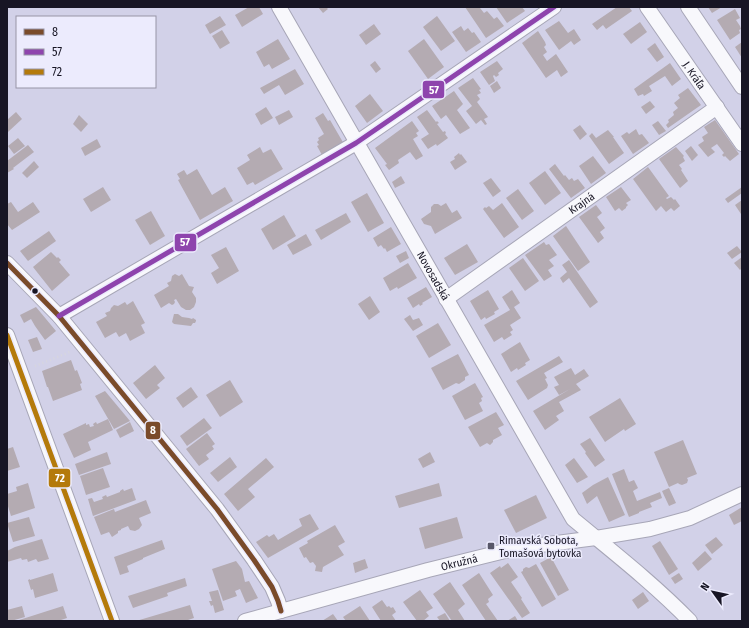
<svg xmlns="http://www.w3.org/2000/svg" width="749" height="628" font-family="'Fira Sans Condensed',sans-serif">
  <rect width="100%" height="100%" fill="#d2d1e8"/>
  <g fill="#b4abb2">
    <path d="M249,7H259L263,14L242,27L235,15Z"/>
    <path d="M318,7H326L328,9L323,13Z"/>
    <path d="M465,7L480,8L484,13L487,11L494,19L497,17L504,26L486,38Z"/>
    <path d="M496,7H522L525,11L507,23Z"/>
    <path d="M617,7H629L632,11L606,29L603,25L597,30L592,24Z"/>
    <path d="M708,7H722L712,13Z"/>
    <path d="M735,9L740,18L736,20L740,26L741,29L739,30L740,33L730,40L717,20Z"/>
    <path d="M220,16L226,25L210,34L205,25Z"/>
    <path d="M437,16L455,41L441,51L423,27Z"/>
    <path d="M559,21L568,33L574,29L581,40L574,45L571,41L559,50L545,30Z"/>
    <path d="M640,22L647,32L631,44L623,34Z"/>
    <path d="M374,24L381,34L366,45L359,35Z"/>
    <path d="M461,26L464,31L468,28L472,33L474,32L481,42L466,52L452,32Z"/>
    <path d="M222,30L230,43L220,49L212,36Z"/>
    <path d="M538,31L545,42L546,45L544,47L547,52L543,55L547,61L556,54L568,72L561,77L557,70L546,78L522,43Z"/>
    <path d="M278,39L290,59L272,69L269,64L264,67L256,52Z"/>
    <path d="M424,39L444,67L428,79L408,51Z"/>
    <path d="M742,42V58L735,47Z"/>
    <path d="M655,43L664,57L657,62L647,49Z"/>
    <path d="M375,61L381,69L376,73L370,65Z"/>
    <path d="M497,61L503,69L498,73L499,75L496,77L494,75L493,76L495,81L489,85L480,72Z"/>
    <path d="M670,63L681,79L672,86L665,76L649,86L652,91L644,96L643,94L638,96L634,89Z"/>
    <path d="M295,69L304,84L285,95L279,85L264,94L260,88Z"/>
    <path d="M473,78L481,89L479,90L481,93L477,95L480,99L477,102L488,117L484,119L487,124L485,125L481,120L476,124L466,111L472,106L458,88Z"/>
    <path d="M497,81L501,88L494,93L490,86Z"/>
    <path d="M688,88L701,105L668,128L666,125L669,122L668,120L674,115L673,112L678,108L674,103L680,98L678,95Z"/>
    <path d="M454,91L463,104L457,110L470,128L460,134L446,115L441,119L432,106Z"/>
    <path d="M370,94L383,111L367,123L355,106Z"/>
    <path d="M650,101L655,107L646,114L641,107Z"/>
    <path d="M266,107L273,118L261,125L255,114Z"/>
    <path d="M289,110L293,117L279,125L275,117Z"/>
    <path d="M427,110L436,122L437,121L439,123L437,124L443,132L445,131L446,133L445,134L448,138L437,146L436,144L428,149L421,139L429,134L417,117Z"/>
    <path d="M16,112L22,119L8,132L7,131V120Z"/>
    <path d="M323,113L328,121L330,120L344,144L322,155L317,146L319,145L317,142L319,140L318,138L324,134L315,118Z"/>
    <path d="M79,115L88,124L81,132L73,124Z"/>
    <path d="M715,120L739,154L730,161L725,156L724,157L722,155L724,153L717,144L711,148L715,152L708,157L698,145L704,141L702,137L708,133L704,127Z"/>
    <path d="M412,121L419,131L416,133L418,136L413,139L423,156L416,160L410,152L398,160L399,163L389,170L385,165L387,164L375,148Z"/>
    <path d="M658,121L666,131L659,135L652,125Z"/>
    <path d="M580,125L587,134L580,140L573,130Z"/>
    <path d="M636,129L639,135L642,134L649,143L633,154L621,136L627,132L629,134Z"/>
    <path d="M608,130L614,137H613L624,153L609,164L589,136L592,133L596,138Z"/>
    <path d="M18,138L25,146L14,154L8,146Z"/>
    <path d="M97,139L101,147L85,156L81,148Z"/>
    <path d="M28,145L34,152L13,168L14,169L7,173V161Z"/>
    <path d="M691,146L698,155L692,161L685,151Z"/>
    <path d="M260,147L263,153L271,149L283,169L255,185L253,182L247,185L237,168L250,160L247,155Z"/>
    <path d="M676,147L684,156L683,157L685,161L679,165L682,169L681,170L688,181L680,188L659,159Z"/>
    <path d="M459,153L460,155L461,154L467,162L455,170L450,162L455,159L454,157Z"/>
    <path d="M593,156L606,173L591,184L579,166Z"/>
    <path d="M34,161L39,167L27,178L22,173Z"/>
    <path d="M555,164L564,176L565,175L569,180L572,178L574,181L578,179L585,188L571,198L549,169Z"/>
    <path d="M648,167L669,196L666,198L667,199L671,197L674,200L675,199L680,206L674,211L671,208L666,212L661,206L656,211L633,179Z"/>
    <path d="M197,169L212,195L225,187L233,201L200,220L178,180L180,179L177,174L184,170L187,175Z"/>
    <path d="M545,171L561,193L545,205L529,183Z"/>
    <path d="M401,176L405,183L395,188L392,182Z"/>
    <path d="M491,178L501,191L493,197L483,183Z"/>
    <path d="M103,187L111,200L91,212L83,199Z"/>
    <path d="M621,187L631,200L626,203L628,205L626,207V208L622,211L619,208L615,211L606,197Z"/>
    <path d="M742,187V193L728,203L725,199Z"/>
    <path d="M518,189L534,211L522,220L506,198Z"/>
    <path d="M367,193L384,223L368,232L351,202Z"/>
    <path d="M742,200V213L741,214L735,205Z"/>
    <path d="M11,202L18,212L33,202L40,212L12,230L7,224V204Z"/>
    <path d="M446,203L452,213L457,210L462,218L435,234L431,226L424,224L421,219L431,212V207L434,204H438L441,206Z"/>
    <path d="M502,203L519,227L504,238L483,209L485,207L486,208L489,206L493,210Z"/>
    <path d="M596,205L602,213L597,217L605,228L600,232L604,238L598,243L579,217Z"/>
    <path d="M151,211L165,236L150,245L135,220Z"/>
    <path d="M346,213L351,222L321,240L315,230Z"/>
    <path d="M284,215L296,236L273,250L261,229Z"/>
    <path d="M566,226L590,262L578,271L553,236Z"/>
    <path d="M391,227L401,244L387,252L385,248L384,249L381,245L378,247L373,238Z"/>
    <path d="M49,231L56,241L28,261L20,251Z"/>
    <path d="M306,234L312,245L293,255L287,245Z"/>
    <path d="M544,242L546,245L549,244L557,255L549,260L554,266L548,270L552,276L544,281L525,255Z"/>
    <path d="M467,244L478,262L455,275L444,258Z"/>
    <path d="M737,246L742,252L732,259L727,253Z"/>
    <path d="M226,247L239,271L217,284L211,273L219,268L211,255Z"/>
    <path d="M406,251L409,258L400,263L396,256Z"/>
    <path d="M51,252L57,258L58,257L61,260L59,262L70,275L52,291L33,267Z"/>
    <path d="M742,257V268L740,270L734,263Z"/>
    <path d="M523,258L539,281L525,291L509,268Z"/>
    <path d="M569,260L598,302L590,308L569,278L563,283L560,278L567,272L562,265Z"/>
    <path d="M408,263L417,278L398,289L397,287L390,291L383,278Z"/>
    <path d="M175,274L179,276L182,274L189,286L194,287L192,292L196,298V302L194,307L190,310H186L181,307L176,299L174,300L175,302L174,304L172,305L169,303L161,308L154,295L169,286L167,283L171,281L172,276Z"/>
    <path d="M426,287L432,297L422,303L423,304L420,306L419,304L413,308L407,298Z"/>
    <path d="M488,290L499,309L494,312L495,314L486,319L485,317L481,320L470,301Z"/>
    <path d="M512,290L520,303L514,307L521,318L510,325L513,330L510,332L512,335L504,340L502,337L494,342L484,325L510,310L502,297Z"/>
    <path d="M370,296L380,312L369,320L358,304Z"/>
    <path d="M133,301L145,323L141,325L145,333L130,341L126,333L119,337L116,332L105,338L96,322L107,316L105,313L110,311L111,308L114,305L118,306L125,302L127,305Z"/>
    <path d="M36,307L56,331L45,340L35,326L31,319L24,323L20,315Z"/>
    <path d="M174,314H178L182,317L189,318L192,319L193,318L196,320V321L195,323H193L191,326L174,324L172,322Z"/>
    <path d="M410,315L413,320L419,318L423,325L413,331L404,319Z"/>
    <path d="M438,323L451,345L429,358L416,336Z"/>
    <path d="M37,337L42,349L33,352L28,340Z"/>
    <path d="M520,342L530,360L525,363L526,365L518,370L517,368L511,372L501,354Z"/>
    <path d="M458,354L469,375L465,377V380L459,384L456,383L443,390L431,368Z"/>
    <path d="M559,356L563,362L544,373L547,378L545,379L548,385L547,388L528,400L516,381Z"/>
    <path d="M71,360L75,371L77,370L82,383L80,384L82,390L53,401L48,387H47L42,371Z"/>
    <path d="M155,365L165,378L157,385L160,388L146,399L133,383Z"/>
    <path d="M571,368L575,375L584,369L589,376L576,384L581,390L559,402L564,411L556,416L559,420L545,430L533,411L570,389L559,395L554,387L559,385L554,377Z"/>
    <path d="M230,380L243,402L220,417L206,395Z"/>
    <path d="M475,383L483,397L481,398L482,401L479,403L483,411L465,420L452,396Z"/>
    <path d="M191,387L198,397L183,408L176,398Z"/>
    <path d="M105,391L130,421L114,429L95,396Z"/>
    <path d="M620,398L636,424L625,431L624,429L605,442L589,417Z"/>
    <path d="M496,412L504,425L498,428L502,435L493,440V442L490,445L487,443L480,447L468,427Z"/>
    <path d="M204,418L212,428L187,446L180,436Z"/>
    <path d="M108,419L113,430L88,442L91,450L74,458L63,434L86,423V425L89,424L90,427L94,426L93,424L96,422L97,424Z"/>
    <path d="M130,422L134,431L120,438L116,430Z"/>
    <path d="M207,433L215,444L212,446L214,449L206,455L209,459L199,466L186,449Z"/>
    <path d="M590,438L605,460L595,467L585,453L586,452L580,444Z"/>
    <path d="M683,440L697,474L687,478L688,480L687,483L682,485L679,484L678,483L669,487L654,452Z"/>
    <path d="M13,447L20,467L7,471V449Z"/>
    <path d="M107,452L111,464L79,475L75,464Z"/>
    <path d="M430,452L435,462L423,468L418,459Z"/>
    <path d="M230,457L237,467L218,482L210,473Z"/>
    <path d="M266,458L274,467L248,489L255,497L238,511L224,494Z"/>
    <path d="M574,458L588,477L577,483L565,465Z"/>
    <path d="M103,468L110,487L86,495L80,476Z"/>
    <path d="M624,469L629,482L634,480L638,488L633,491L637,501L660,492L662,498L650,503L652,507L639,512V513L629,517L612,474Z"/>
    <path d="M608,477L625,515L609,522L597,496L587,504L582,493L593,485Z"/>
    <path d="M28,483L35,508L11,516L7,503V494L17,491L16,487Z"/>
    <path d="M439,483L442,496L399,508L395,496Z"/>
    <path d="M132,488L136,500L93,516L88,499L92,498L94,502L103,499L102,497L106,495L107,497L120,492V491L123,489L124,491Z"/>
    <path d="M669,488L676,503L669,506L662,491Z"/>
    <path d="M536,495L547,518L516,533L504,510Z"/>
    <path d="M146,500L151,513L139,518L142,525L139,529L135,531L130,530L128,526L121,529V530L118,531V533L112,537L109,532L101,535L94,517L114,509L115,512Z"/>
    <path d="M742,507V521L734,525L729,515Z"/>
    <path d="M310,514L319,529L268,558L256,542L267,535L269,537L274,534L278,540L302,526L299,519Z"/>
    <path d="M29,517L35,536L13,542L7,523Z"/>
    <path d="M457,517L463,538L425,549L419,528Z"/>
    <path d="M335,525L345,542L338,546L344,555L323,567L322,572L315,571L316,566L313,562L310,563L306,557L304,558L299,548L308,543L307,541Z"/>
    <path d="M716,537L723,545L712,554L705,545Z"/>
    <path d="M42,539L49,559L38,562L36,559L28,562L27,559L22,560L21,558L7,562V551L15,547Z"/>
    <path d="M162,540L165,549L143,558V559L127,566L129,572L120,575L114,557Z"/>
    <path d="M660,541L678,569L669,575L652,546Z"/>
    <path d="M705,551L712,559L698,571L692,563Z"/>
    <path d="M551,557L569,590L558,596L540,563Z"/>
    <path d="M365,559L368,568L355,573L353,563Z"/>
    <path d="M236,561L242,569L245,582L249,581L258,598L246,603L240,589L235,591L237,596L223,601L212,569Z"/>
    <path d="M508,563L518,577L511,582L522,598L521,599L530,613L522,618L490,573L500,566L501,568Z"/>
    <path d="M536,564L556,599L542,607L521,572L523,571V569L526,567L529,568Z"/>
    <path d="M53,573L58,591L35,598L33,589L31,590L28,580L30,579V580Z"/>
    <path d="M479,573L493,595L488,599L489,602L486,604L498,621H486L462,585Z"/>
    <path d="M679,573L683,579L675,584L671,578Z"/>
    <path d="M185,578L187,586L167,593L168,596L133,608L128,596Z"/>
    <path d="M450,582L465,604L458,610L465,621H452L433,594Z"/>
    <path d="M218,590L224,610L215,613L213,605L211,606L209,601H212L209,592Z"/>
    <path d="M420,590L433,608L426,612L429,616L423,621H417L403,602Z"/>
    <path d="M643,592L649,601L638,609L632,600Z"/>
    <path d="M382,600L387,607L389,606L391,608L393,607L396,612L392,615L396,621H381L372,607Z"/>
    <path d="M190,605L194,618L185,621H136Z"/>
    <path d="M22,606L25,617L11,621H7V610Z"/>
    <path d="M63,606L67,618L58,621H16Z"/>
    <path d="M360,606L370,621H346L343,617Z"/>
    <path d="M445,613L450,621H440L437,617Z"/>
    <path d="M333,614L338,621H322Z"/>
    <path d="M515,616L518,621H507Z"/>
  </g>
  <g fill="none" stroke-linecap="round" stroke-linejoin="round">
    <defs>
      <g id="minor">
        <path id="s1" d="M279,7L573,519C613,552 654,584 690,621"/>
        <path id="s2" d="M647,7L742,144"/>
        <path d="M688,7L742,87"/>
        <path d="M7,263L59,316L217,509L254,560L272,587L278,601L281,611"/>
        <path id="s3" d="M446,299L717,107"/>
        <path d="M59,316L356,143L554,7"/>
        <path d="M7,335L112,621"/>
        <path id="s4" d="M245,621L428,570L517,548L596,538L650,529L690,518L742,494"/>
      </g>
    </defs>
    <use href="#minor" stroke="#a7a6b7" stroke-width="16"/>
    <path stroke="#d7d6de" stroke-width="2.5" stroke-dasharray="1 3" stroke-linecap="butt" d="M35,366L72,351"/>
    <use href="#minor" stroke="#f8f8fc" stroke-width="14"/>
    <defs>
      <path id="bus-1" d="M7,263L59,316L217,509L254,560L272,587L278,601L281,611"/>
      <path id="bus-2" d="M59,316L356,143L554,7"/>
      <path id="bus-3" d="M7,335L112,621"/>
    </defs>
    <use href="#bus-1" stroke="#ecebfd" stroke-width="8"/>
    <use href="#bus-2" stroke="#ecebfd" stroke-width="8"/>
    <use href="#bus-3" stroke="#ecebfd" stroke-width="8"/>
    <use href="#bus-1" stroke="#7a4b2a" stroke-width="5"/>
    <use href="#bus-2" stroke="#8e44ad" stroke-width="5"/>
    <use href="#bus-3" stroke="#b47a0b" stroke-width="5"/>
  </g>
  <circle fill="#171524" stroke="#ecebfd" stroke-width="1.5" cx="35" cy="291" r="3.5"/>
  <rect fill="#585769" stroke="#ecebfd" stroke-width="1.5" x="487" y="542" width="8" height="8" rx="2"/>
  <g text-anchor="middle" stroke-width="3" stroke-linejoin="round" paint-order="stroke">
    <g font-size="11" fill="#171524" stroke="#ecebfd">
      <text dy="4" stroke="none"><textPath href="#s2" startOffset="83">J. Kráľa</textPath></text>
      <text dy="4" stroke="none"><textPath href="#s3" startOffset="166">Krajná</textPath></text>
      <text dy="4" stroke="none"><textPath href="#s1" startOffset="310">Novosadská</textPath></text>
      <text dy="4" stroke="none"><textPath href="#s4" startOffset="222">Okružná</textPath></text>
    </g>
    <g font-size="11" fill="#171524" stroke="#ecebfd" text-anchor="start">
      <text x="499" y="544">Rimavská Sobota,<tspan x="499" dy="13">Tomašová bytovka</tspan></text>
    </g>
  </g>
  <g stroke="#ecebfd" stroke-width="1.5">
    <rect x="422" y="80" width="23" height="19" rx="4" fill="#8e44ad"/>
    <rect x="174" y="233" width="23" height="19" rx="4" fill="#8e44ad"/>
    <rect x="145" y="421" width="16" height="19" rx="4" fill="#7a4b2a"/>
    <rect x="48" y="468" width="23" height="20" rx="4" fill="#b47a0b"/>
  </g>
  <g font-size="11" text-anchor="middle" font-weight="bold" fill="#fff">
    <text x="434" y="94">57</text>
    <text x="185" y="246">57</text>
    <text x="153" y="434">8</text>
    <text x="60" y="482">72</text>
  </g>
  <rect width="749" height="628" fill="none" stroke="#171524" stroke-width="16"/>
  <rect x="16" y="16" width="140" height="72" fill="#ecebfd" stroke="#9795a6"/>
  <rect x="24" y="29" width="20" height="6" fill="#7a4b2a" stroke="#9795a6"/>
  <text x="52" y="36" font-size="12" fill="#171524">8</text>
  <rect x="24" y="49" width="20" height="6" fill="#8e44ad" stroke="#9795a6"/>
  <text x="52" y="56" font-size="12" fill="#171524">57</text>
  <rect x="24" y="69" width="20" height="6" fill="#b47a0b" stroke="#9795a6"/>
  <text x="52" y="76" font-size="12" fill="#171524">72</text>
  <g transform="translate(713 592) rotate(303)" stroke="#ecebfd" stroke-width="3" paint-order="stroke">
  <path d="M0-3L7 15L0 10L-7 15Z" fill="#171524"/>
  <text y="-6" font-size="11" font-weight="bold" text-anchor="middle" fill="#171524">N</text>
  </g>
</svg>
